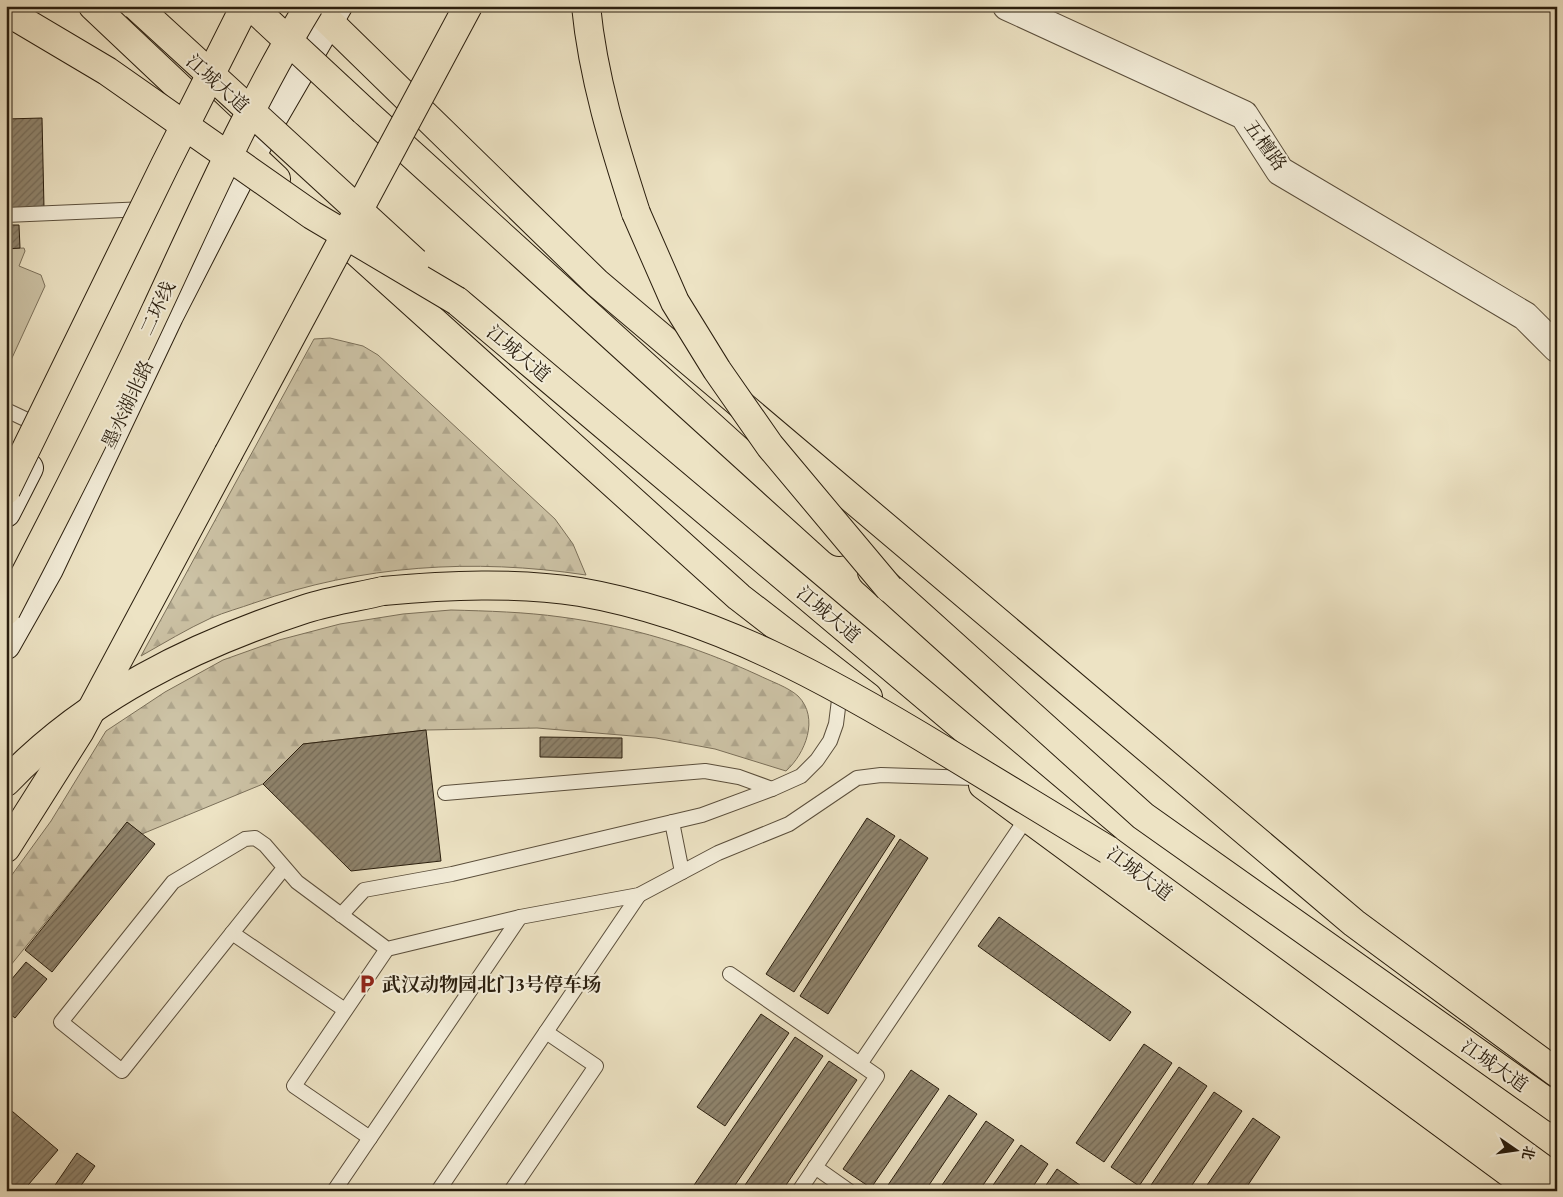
<svg xmlns="http://www.w3.org/2000/svg" width="1563" height="1197" font-family="'EB Garamond','Noto Serif SC',serif">
  <defs>
    <pattern id="forest-firs" width="22" height="20" patternUnits="userSpaceOnUse" patternTransform="scale(1.25)"><rect width="22" height="20" fill="#ccc2a5"/><path d="M5 1l3.5 6h-7zM16 11l3.5 6h-7z" fill="#afa68d"/></pattern>
    <pattern id="building-hatch" width="6" height="6" patternUnits="userSpaceOnUse" patternTransform="scale(1.25)"><rect width="6" height="6" fill="#8f846d"/><path d="M-1 1l2-2M0 6l6-6M5 7l2-2" fill="none" stroke="#756b58"/></pattern>
  </defs>
  <rect width="100%" height="100%" fill="#ede3c4"/>
  <filter id="stains"><feTurbulence type="fractalNoise" baseFrequency=".004" numOctaves="4"/><feColorMatrix values="0 0 0 0 .2 0 0 0 0 .09 0 0 0 0 .02 0 0 0 .5 -.17"/></filter>
  <radialGradient id="worn" r=".72"><stop offset=".6" stop-color="#630" stop-opacity="0"/><stop offset="1" stop-color="#630" stop-opacity=".3"/></radialGradient>
  <path fill="#ccc2a5" stroke="#7b705a" d="M24,248L25,251L19,266L41,275L45,286L6,371V249Z"/>
  <g fill="url(#forest-firs)" stroke="#7b705a">
    <path d="M330,338L363,346L378,355L555,519L573,544L586,575C473,558 362,565 254,603C240,608 225,612 211,618C187,629 164,643 141,656L314,339Z"/>
    <path d="M451,610C488,611 525,612 561,617C630,626 695,646 758,675C770,681 788,687 798,696C820,718 805,754 786,771L715,749L656,738L537,728L426,730L303,744L263,784L142,834L127,822L6,971V883L51,821L106,731L165,692L223,660L279,640L340,624L403,614Z"/>
  </g>
  <g fill="url(#building-hatch)" stroke="#2a1e0e">
    <path d="M42,118L44,208L6,209V119Z"/>
    <path d="M6,225H19L20,248L6,249Z"/>
    <path d="M426,730L441,861L351,871L263,784L303,744Z"/>
    <path d="M540,737L622,738V758L540,757Z"/>
    <path d="M867,818L895,836L794,992L766,974Z"/>
    <path d="M127,822L155,844L52,972L25,950Z"/>
    <path d="M900,839L928,858L828,1014L800,996Z"/>
    <path d="M999,917L1131,1012L1110,1041L978,946Z"/>
    <path d="M26,962L47,979L15,1018L6,1011V986Z"/>
    <path d="M761,1014L789,1033L725,1126L697,1107Z"/>
    <path d="M6,1017L12,1021L6,1030Z"/>
    <path d="M795,1037L823,1056L731,1191H690Z"/>
    <path d="M1144,1044L1172,1063L1104,1162L1076,1143Z"/>
    <path d="M829,1061L857,1080L782,1191H741Z"/>
    <path d="M1179,1067L1207,1086L1139,1186L1111,1167Z"/>
    <path d="M911,1070L939,1089L871,1188L843,1169Z"/>
    <path d="M1214,1092L1242,1111L1188,1191H1147Z"/>
    <path d="M949,1095L977,1114L925,1191H884Z"/>
    <path d="M6,1106L58,1150L23,1191H6Z"/>
    <path d="M1253,1118L1280,1137L1244,1191H1203Z"/>
    <path d="M986,1121L1014,1140L979,1191H938Z"/>
    <path d="M1021,1145L1048,1164L1030,1191H989Z"/>
    <path d="M77,1153L95,1166L77,1191H51Z"/>
    <path d="M1057,1169L1084,1188L1083,1191H1042Z"/>
  </g>
  <g fill="none" stroke-linecap="round" stroke-linejoin="round">
    <defs>
      <g id="service">
        <path d="M6,215L146,209"/>
        <path d="M6,410L42,427"/>
        <path d="M445,793L705,771L739,777L772,789"/>
        <path d="M672,822L682,872"/>
        <path d="M284,868L122,1071L61,1022L173,882L245,839L255,838L265,845L297,882L387,949L520,917L639,895L718,853L789,824L857,778L881,775L974,778"/>
        <path d="M341,915L364,890L452,874L702,815L772,789L801,776L817,760L830,741L836,724L839,700L837,687"/>
        <path d="M232,933L345,1010"/>
        <path d="M730,974L877,1076L799,1191"/>
        <path d="M860,1064L1026,819"/>
        <path d="M370,1138L294,1086L387,949"/>
        <path d="M815,1167L849,1191"/>
        <path d="M334,1191L520,917"/>
        <path d="M438,1191L639,895"/>
        <path d="M511,1191L596,1066L546,1032"/>
      </g>
      <path id="minor" d="M1007,6L1244,115L1280,171L1525,316L1557,348"/>
      <g id="secondary">
        <path d="M6,513L29,468"/>
        <path d="M6,645L49,569L169,316L251,156L338,6"/>
      </g>
      <g id="primary">
        <path d="M93,6L276,179"/>
        <path d="M313,6L597,283L1354,923L1557,1073"/>
        <path d="M348,244L739,597L868,697"/>
        <path d="M983,785L1534,1191"/>
      </g>
      <g id="trunk">
        <path d="M586,6C593,78 614,145 636,213"/>
        <path d="M364,111L839,542"/>
        <path d="M457,301L1108,850L1557,1179"/>
        <path d="M872,572L1143,816L1557,1109"/>
        <path d="M6,782C87,697 194,645 305,609C330,601 357,597 383,591"/>
        <path d="M6,848L80,731L228,454"/>
      </g>
    </defs>
    <use href="#service" stroke="#5b4f3c" stroke-width="16"/>
    <use href="#minor" stroke="#5b4f3c" stroke-width="30"/>
    <use href="#secondary" stroke="#2a1e0e" stroke-width="30"/>
    <use href="#primary" stroke="#2a1e0e" stroke-width="30"/>
    <use href="#trunk" stroke="#2a1e0e" stroke-width="30"/>
    <use href="#service" stroke="#f3edd9" stroke-width="14"/>
    <use href="#minor" stroke="#f3edd9" stroke-width="28"/>
    <use href="#secondary" stroke="#f3edd9" stroke-width="28"/>
    <use href="#primary" stroke="#ede3c4" stroke-width="28"/>
    <use href="#trunk" stroke="#ede3c4" stroke-width="28"/>
    <defs>
      <g id="trunk-bridge">
        <path d="M136,6L415,262"/>
        <path d="M251,6L364,111"/>
        <path d="M6,11L107,71L312,215L457,301"/>
        <path d="M636,213L675,302L717,370L770,446L889,588"/>
        <path d="M228,454L468,6"/>
        <path d="M6,490L165,165L245,6"/>
        <path d="M383,591C448,585 516,582 580,592C713,615 832,682 945,751C999,784 1054,817 1108,850"/>
        <path d="M6,611C58,511 109,411 156,310C204,207 250,103 309,6"/>
      </g>
    </defs>
    <use href="#trunk-bridge" stroke="#2a1e0e" stroke-width="30" stroke-linecap="butt"/>
    <use href="#trunk-bridge" stroke="#ede3c4" stroke-width="28"/>
  </g>
  <defs>
    <symbol id="parking-bare" viewBox="-9 -9 18 18"><path d="M-3.5-5.5H1a3.5 3.5 0 0 1 0 7H-1V5.5H-3.5ZM-1-3.4V-.6H.8a1.4 1.4 0 0 0 0-2.8Z" fill="#8f2418" stroke="#f3edd9" stroke-width="2.5" paint-order="stroke"/></symbol>
  </defs>
  <g fill-rule="evenodd">
    <use href="#parking-bare" x="353" y="970" width="28" height="28"/>
  </g>
  <g text-anchor="middle" stroke-width="4" stroke-linejoin="round" paint-order="stroke">
    <g font-size="19" fill="#2a1e0e" stroke="#f3edd9">
      <text transform="translate(218 83) rotate(42)" y="7">江城大道</text>
      <text transform="translate(1266 145) rotate(54)" y="7">五檀路</text>
      <text transform="translate(157 308) rotate(-65)" y="7">二环线</text>
      <text transform="translate(519 353) rotate(40)" y="7">江城大道</text>
      <text transform="translate(127 404) rotate(-65)" y="7">墨水湖北路</text>
      <text transform="translate(829 614) rotate(40)" y="7">江城大道</text>
      <text transform="translate(1140 873) rotate(37)" y="7">江城大道</text>
      <text transform="translate(1495 1065) rotate(35)" y="7">江城大道</text>
    </g>
    <g font-size="19" font-weight="bold" fill="#2a1e0e" stroke="#f3edd9" text-anchor="start">
      <text x="382" y="991">武汉动物园北门3号停车场</text>
    </g>
  </g>
  <rect width="1563" height="1197" fill="none" stroke="#ede3c4" stroke-width="25"/>
  <rect x="8" y="8" width="1548" height="1182" fill="none" stroke="#2a1e0e" stroke-width="2.5"/>
  <rect x="12" y="12" width="1538" height="1172" fill="none" stroke="#2a1e0e"/>
  <g transform="translate(1516 1150) rotate(103)" stroke="#f3edd9" stroke-width="4" paint-order="stroke">
  <path d="M0-4L9 19L0 12L-9 19Z" fill="#2a1e0e"/>
  <text y="-8" font-size="14" font-weight="bold" text-anchor="middle" fill="#2a1e0e">北</text>
  </g>
  <rect width="100%" height="100%" filter="url(#stains)"/>
  <rect width="100%" height="100%" fill="url(#worn)"/>
</svg>
